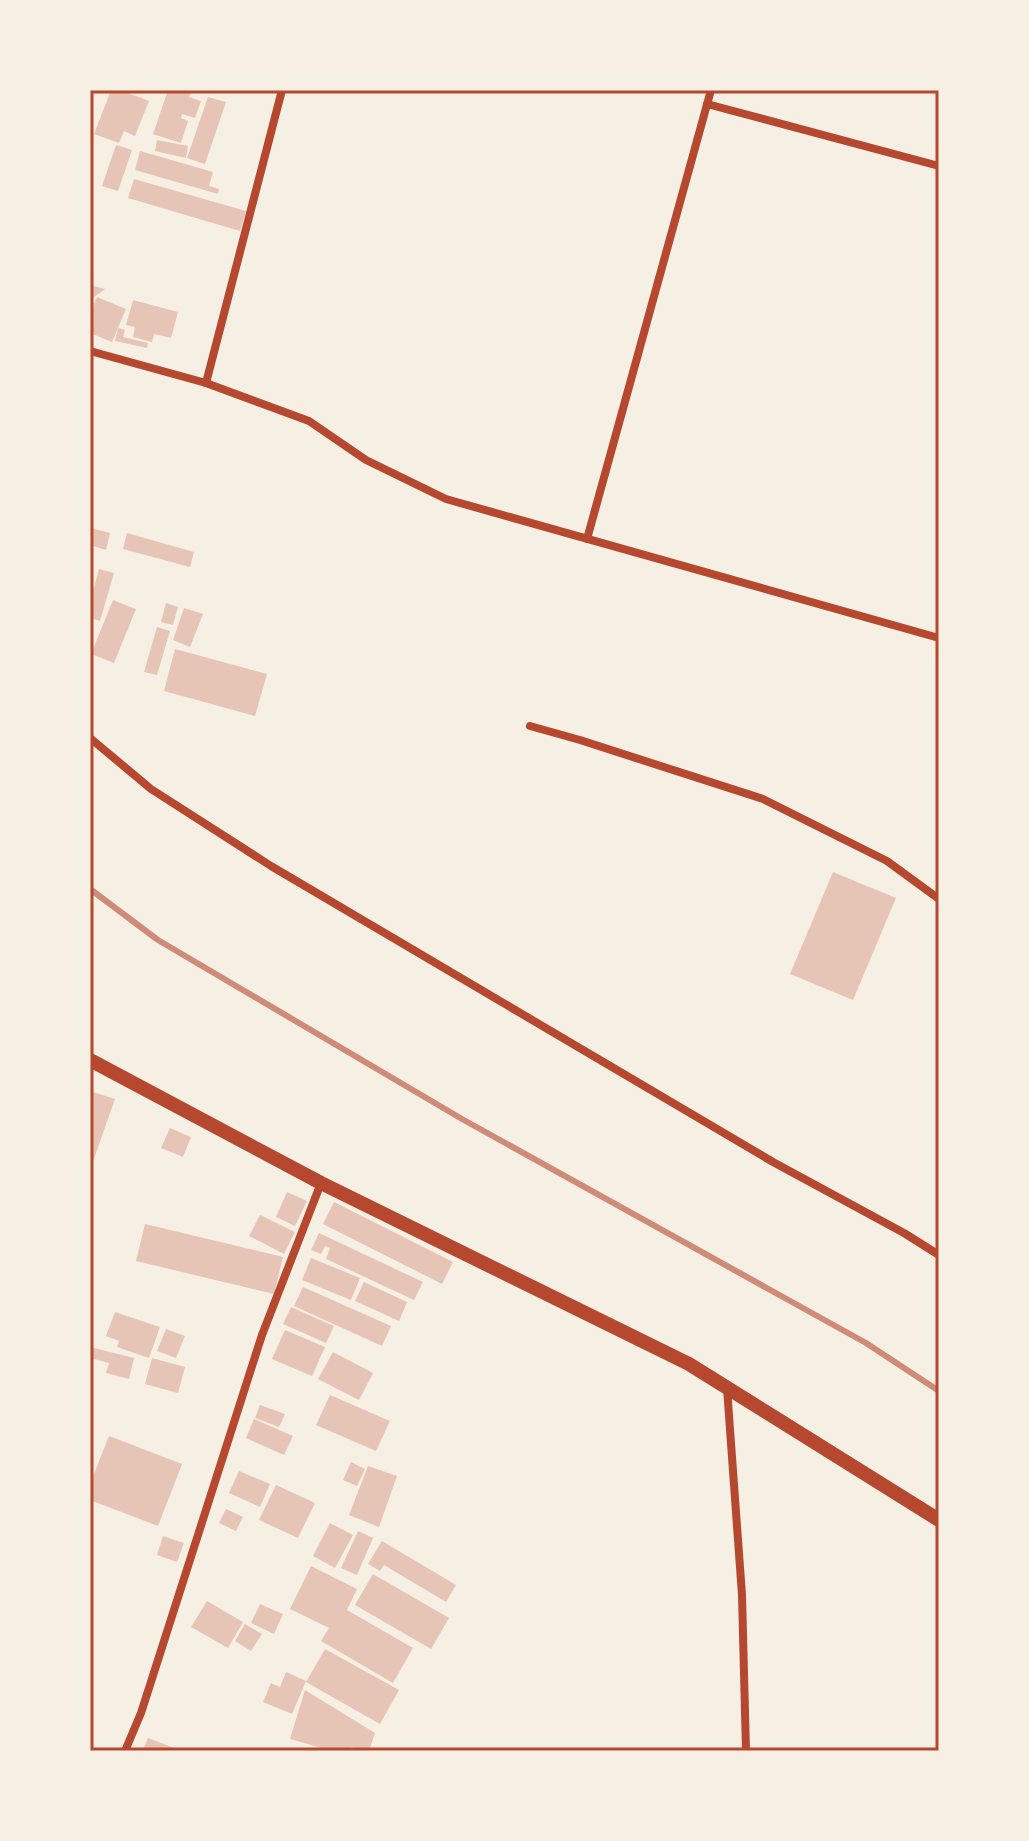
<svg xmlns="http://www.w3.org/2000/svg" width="1029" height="1841" font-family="Cabin,sans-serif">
  <rect width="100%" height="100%" fill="#f6efe4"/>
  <g fill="#e6c5b7">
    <path d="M111,90H120L149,101L135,136L124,131L119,143L94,134Z"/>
    <path d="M168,90H192L189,97L201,101L195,118L182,114L181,118L188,121L181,143L153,134Z"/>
    <path d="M208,97L226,102L205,164L187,158Z"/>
    <path d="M157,140L188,146L186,158L155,151Z"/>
    <path d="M116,145L132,150L118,191L102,186Z"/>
    <path d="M140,151L213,172L209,186L219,189L218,194L135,170Z"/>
    <path d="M134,179L246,211L240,231L128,198Z"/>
    <path d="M90,285L105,289L90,300Z"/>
    <path d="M97,297L126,309L112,342L90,333V313Z"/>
    <path d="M133,300L178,312L171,338L154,334L152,342L133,337L135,327L126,325Z"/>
    <path d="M118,328L125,330L123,337L148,343L147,348L115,341Z"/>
    <path d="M90,528L110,533L106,550L90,545Z"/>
    <path d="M127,533L194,552L190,567L123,549Z"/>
    <path d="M99,569L114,573L100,621L90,618V602Z"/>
    <path d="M113,600L136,609L114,663L91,654Z"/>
    <path d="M166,603L178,607L173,625L161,622Z"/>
    <path d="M184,608L203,614L190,647L173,640Z"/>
    <path d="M157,627L170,631L157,675L144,672Z"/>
    <path d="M175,649L267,674L255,716L164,691Z"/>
    <path d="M833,872L896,898L853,1000L790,974Z"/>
    <path d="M90,1091L115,1099L90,1170Z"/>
    <path d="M170,1128L191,1137L183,1157L161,1148Z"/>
    <path d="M287,1192L307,1201L295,1226L276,1217Z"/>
    <path d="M334,1202L453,1262L442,1284L323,1224Z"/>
    <path d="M260,1215L295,1232L284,1254L249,1236Z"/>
    <path d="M145,1224L283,1257L274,1294L136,1261Z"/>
    <path d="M319,1233L423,1282L414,1300L326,1259L330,1248L325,1246L321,1254L311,1250Z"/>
    <path d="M311,1258L360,1278L351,1300L302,1280Z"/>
    <path d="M364,1282L407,1302L399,1321L355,1301Z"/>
    <path d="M303,1287L391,1326L382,1346L294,1306Z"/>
    <path d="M291,1307L334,1326L326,1343L283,1324Z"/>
    <path d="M115,1312L160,1327L149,1358L117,1347L119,1341L106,1336Z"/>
    <path d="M166,1329L185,1336L176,1358L157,1351Z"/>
    <path d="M285,1330L325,1347L312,1376L272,1359Z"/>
    <path d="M90,1347L134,1358L129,1379L106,1373L109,1363L90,1358Z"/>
    <path d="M333,1352L373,1373L359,1400L318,1379Z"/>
    <path d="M152,1358L185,1367L178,1393L145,1384Z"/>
    <path d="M330,1395L390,1421L376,1451L316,1425Z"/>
    <path d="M260,1405L285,1414L279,1427L255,1418Z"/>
    <path d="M254,1419L293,1436L284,1455L246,1438Z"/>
    <path d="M109,1436L182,1464L158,1526L90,1500V1484Z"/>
    <path d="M351,1462L365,1469L357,1486L343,1480Z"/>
    <path d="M368,1466L397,1476L379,1527L349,1515Z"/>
    <path d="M239,1471L270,1484L260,1507L229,1493Z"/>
    <path d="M276,1485L315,1503L298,1538L259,1520Z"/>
    <path d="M226,1509L243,1517L236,1531L219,1523Z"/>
    <path d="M330,1523L353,1535L335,1568L313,1556Z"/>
    <path d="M358,1531L373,1538L357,1575L341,1568Z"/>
    <path d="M163,1536L184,1543L177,1562L157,1555Z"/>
    <path d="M382,1541L456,1585L446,1602L384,1565L380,1571L368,1564Z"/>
    <path d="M311,1566L357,1589L347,1610L413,1648L393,1683L321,1641L329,1628L290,1609Z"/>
    <path d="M373,1574L449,1618L431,1649L355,1605Z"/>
    <path d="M207,1601L243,1622L228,1648L191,1627Z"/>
    <path d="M260,1604L283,1614L274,1634L251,1623Z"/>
    <path d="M245,1624L262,1634L251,1651L235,1641Z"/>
    <path d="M325,1649L399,1690L380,1724L306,1682Z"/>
    <path d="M286,1672L306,1681L292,1714L263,1702L271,1683L280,1687Z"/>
    <path d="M305,1690L375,1733L369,1751L351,1747L350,1751H332L290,1739Z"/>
    <path d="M148,1738L182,1751H143Z"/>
  </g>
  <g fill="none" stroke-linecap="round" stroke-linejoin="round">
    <g stroke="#b5482f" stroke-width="8">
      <path d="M707,104L939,166"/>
      <path d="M90,351L206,383L309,421L366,460L446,499L939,638"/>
      <path d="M206,383L282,90"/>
      <path d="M587,539L711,90"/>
      <path d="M530,726L580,740L763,799L887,861L939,899"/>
      <path d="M90,738L151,789L271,866L773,1162L904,1233L939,1255"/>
      <path d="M727,1388L742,1595L746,1751"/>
      <path d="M125,1751L141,1713L262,1335L321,1183"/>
    </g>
    <path stroke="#b5482f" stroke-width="14" d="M90,1060L321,1183L689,1364L939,1520"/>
    <path stroke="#cf8b77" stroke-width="6" d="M90,889L158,940L462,1119L866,1343L939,1391"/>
  </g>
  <rect width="1029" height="1841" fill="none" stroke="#f6efe4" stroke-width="184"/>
  <rect x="92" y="92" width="845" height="1657" fill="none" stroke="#b5482f" stroke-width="3"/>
</svg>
